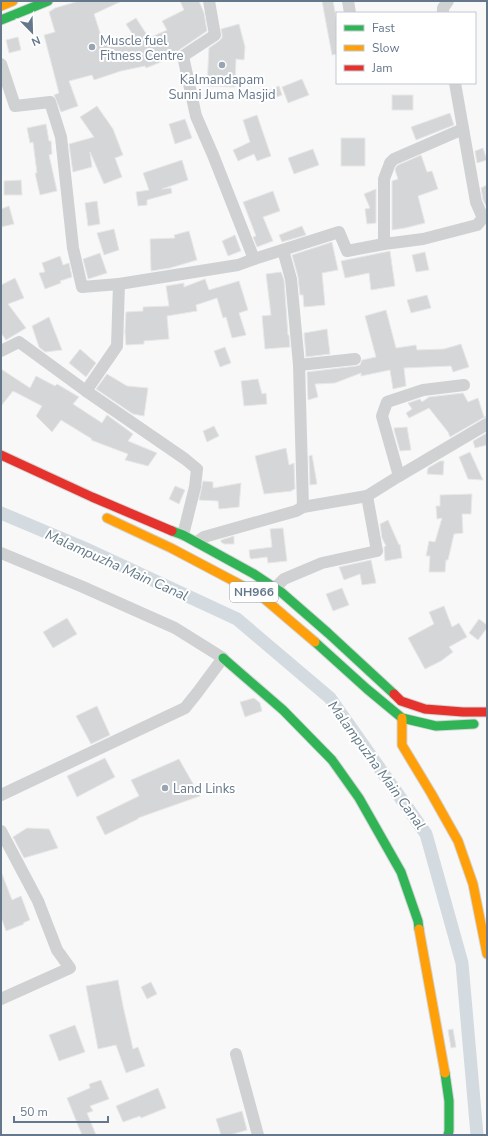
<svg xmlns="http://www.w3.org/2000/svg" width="488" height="1136" font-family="'Nunito Sans',sans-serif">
  <rect width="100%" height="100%" fill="#f8f8f8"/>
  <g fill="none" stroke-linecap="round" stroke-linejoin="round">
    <path stroke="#d4dbe0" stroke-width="13" d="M1,513L84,548L237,619L330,698L426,834L462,963L477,1135"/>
  </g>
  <g fill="#d5d6d8" stroke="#e8e8e8">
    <path d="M79,1H122L94,14L103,42L133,35L126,24L136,18L149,38L167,30L162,21L184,10L180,1H199L204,13L207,31L179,50L176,53V56L146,68L145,66L121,71L94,80L92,75L69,81L78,106L61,112L54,95L59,93L44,35L55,32L49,12L55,8Z"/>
    <path d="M322,1H333L337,22V54L332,55Z"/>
    <path d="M239,24L245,47L244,60L236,59L235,87L207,86L209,48L219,41L222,38V34L221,29Z"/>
    <path d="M18,37L21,50L9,53L6,40Z"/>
    <path d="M302,79L309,95L288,103L282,87Z"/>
    <path d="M279,86L282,95L272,99L269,90Z"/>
    <rect x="392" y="95" width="21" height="15"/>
    <path d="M97,106L113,129L123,155L115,158L122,177L104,184L90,152L92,167L73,172L72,166L69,144L94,137L80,117Z"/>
    <path d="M450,113L454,125L416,140L411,127Z"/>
    <path d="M257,115L271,156L257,161L254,154L238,161L233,150L250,142L243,120Z"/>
    <path d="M185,119L192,138L175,144L169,124Z"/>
    <path d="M46,124L49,141H51L52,154L49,155L57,191L40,195L35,173H37L33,142L30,143L27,128Z"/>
    <rect x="341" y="138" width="24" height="28"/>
    <path d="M483,148L487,160L477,163L475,151Z"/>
    <path d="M313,149L319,165L294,174L288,158Z"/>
    <path d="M421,155L427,172L432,171L438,189L418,196L425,223L405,228L392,230V181L398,179L395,170L396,167L398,165Z"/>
    <path d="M182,160L188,180L162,189L171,188L172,193L147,200V205L138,206L136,192L149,190L143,173Z"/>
    <path d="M21,180L22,195H4V181Z"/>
    <path d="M487,185V208L483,200L481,188Z"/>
    <path d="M376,189V223L367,224L365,209L370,208L364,194Z"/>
    <path d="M273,191L280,211L263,217L273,241L257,247L253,237L256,236L243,202Z"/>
    <path d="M97,201L100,224L88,226L85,203Z"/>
    <path d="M9,206L14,224L1,227V209Z"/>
    <path d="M302,226L306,235L282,242L279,235Z"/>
    <path d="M114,229L119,250L104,255L97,233Z"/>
    <path d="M189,231L197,260L170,268L151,271L150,239L175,238L174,235Z"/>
    <path d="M235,235L241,251L228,256L222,241Z"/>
    <path d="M332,242L338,270L322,273L325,305L304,307L303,295H300L298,277L292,255Z"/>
    <path d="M390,251L395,286L371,290L369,273L345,278L341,261Z"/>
    <path d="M425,252L429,270L416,272L412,255Z"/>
    <path d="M100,253L107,273L88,279L83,259Z"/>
    <path d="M60,256L63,265L69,263L72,277L60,281L61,283L45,289L39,273L45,272L42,263Z"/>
    <path d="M281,272L284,280L288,335H289L290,347L265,349L262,316L271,315L266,274Z"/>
    <path d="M15,278L24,298L8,304L26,328L6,340L1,333V285Z"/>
    <path d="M205,279L209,290L239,281L248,310L239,313L246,335L232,338L226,317L223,318L217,298L196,305L197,311L167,316L169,339L144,341V344L126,345L125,332L126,312L143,311V307L169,306L166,286L184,283V287Z"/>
    <path d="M427,295L431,308L411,313L407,300Z"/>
    <path d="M386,310L396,348L416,345L417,350L444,349L461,344L469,367L453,372L451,366L404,368L406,386L393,389L390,370L361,376V373L335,383L315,384L318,397L308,400L307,372L356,366L360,365L362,360L376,357L365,316Z"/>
    <path d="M49,317L62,350L45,352L39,347L32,326Z"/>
    <path d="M327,329L330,354L306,357L304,333Z"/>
    <path d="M225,347L231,363L220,367L214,351Z"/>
    <path d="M80,349L96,363L86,377L69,363Z"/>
    <path d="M1,369L30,388L36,376L55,386L57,384L79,397L73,404L102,423L107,415L133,434L128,441L157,453L148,466L125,460L128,454L91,440L92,439L61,420L52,432L36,416L42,406L13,391L1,406Z"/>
    <path d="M107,374L127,386L148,388L144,416L133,414L96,389Z"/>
    <path d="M258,379L262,394L266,393L267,404L244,406L241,381Z"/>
    <path d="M463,393L468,402L478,398L484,417L487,416V417L483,418L450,437L448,432L429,408L409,418L406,413L412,409L408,403L420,399L422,402L429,397Z"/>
    <path d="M214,426L219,436L207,442L203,431Z"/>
    <path d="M407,427L411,450L400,451L394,430V428Z"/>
    <path d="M487,433V445L475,448L473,441Z"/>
    <path d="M286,448L289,465L294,463L295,489L292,490V491L264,494L255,456Z"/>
    <path d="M470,452L483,480L468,479L459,457Z"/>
    <path d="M312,455L317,484L310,485L309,456Z"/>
    <path d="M440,461H444L443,475L427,474L428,468Z"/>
    <path d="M203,481L213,482V488L241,483L239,507L219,509L218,501L199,500Z"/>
    <path d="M175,486L185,490L179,504L169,499Z"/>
    <path d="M472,494L471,514H462L463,533L454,534L448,560H446L445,572H429L430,556H426L429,541L435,542L442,518L437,519L436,506H440V495Z"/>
    <path d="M388,520L399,545L400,544L402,558L385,561L384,547L386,546L382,538L380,524Z"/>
    <path d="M283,528L287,561L268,563L267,557L251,559L250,558L249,550L272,547L270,529Z"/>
    <path d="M234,536V544H224L221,542V540Z"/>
    <path d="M371,560L376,583L362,585L360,574L344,580L339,567Z"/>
    <path d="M342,588L349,605L333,611L326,594Z"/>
    <path d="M444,606L452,627L459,623L467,637L449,647L453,652L441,661L425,669L408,638L434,624L429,612Z"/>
    <path d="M67,618L77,634L53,648L43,632Z"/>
    <path d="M479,619L487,625V628L478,640L469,633Z"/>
    <path d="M254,698L260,703L262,711L245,717L240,702Z"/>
    <path d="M97,706L110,735L91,744L76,716Z"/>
    <path d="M105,758L115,777L77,797L67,776Z"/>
    <path d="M179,759L200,796L138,818V819L105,835L96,817L139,796L131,780Z"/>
    <path d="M27,828L49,829L58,848L24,858L13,837Z"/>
    <path d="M1,874H2L12,900L21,896L30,920L23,923L24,924L6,931L1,917Z"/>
    <path d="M118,980L123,1006L133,1049L138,1047L145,1066L126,1073L116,1045L98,1049L86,986Z"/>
    <path d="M151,982L157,994L147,999L141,987Z"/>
    <path d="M75,1025L85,1052L59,1061L49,1035Z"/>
    <path d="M453,1029L456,1047L451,1048L448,1030Z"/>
    <path d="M101,1080L109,1099L90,1106L93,1111L87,1113L96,1135H82L67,1098L90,1088L89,1084Z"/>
    <path d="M158,1088L166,1108L141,1118L140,1116L123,1122L116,1106Z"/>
    <path d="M242,1111L247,1130L230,1135H221L216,1119Z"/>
  </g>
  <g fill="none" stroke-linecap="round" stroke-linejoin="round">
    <defs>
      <g id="fast">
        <path d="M1,20L48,1"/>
        <path d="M172,531L183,535L254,574L281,592L328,633L394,694"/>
        <path d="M315,642L367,689L402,718L436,726L474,724"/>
        <path d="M223,658L283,710L332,760L359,798L401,872L418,921L419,929"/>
        <path d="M445,1073L449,1101V1131L448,1135"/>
      </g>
      <g id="slow">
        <path d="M1,6L13,1"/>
        <path d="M107,518L171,548L260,595L315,642"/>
        <path d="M402,718V745L431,793L458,841L473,884L487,954"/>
        <path d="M419,929L445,1073"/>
      </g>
      <g id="jam">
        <path d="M1,455L92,497L172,531"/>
        <path d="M394,694L401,701L425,709L463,712H487"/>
      </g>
    </defs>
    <use href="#fast" stroke="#d3d5d7" stroke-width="11"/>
    <use href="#slow" stroke="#d3d5d7" stroke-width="11"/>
    <use href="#jam" stroke="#d3d5d7" stroke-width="11"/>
    <g stroke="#d0d1d3" stroke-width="12">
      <path d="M209,1L215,35L183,56L196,116L213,155L254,259L339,232L347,251L384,244L423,239L477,225L483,218"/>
      <path d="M348,1L350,13"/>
      <path d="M443,13V8L448,1"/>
      <path d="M1,64L15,106L50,102L61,137L73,248L82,287L119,284"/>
      <path d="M455,83L476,202L483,218L487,217"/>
      <path d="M384,244V179L390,163L394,159L463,129"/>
      <path d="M283,250L291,279L299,365L303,507"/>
      <path d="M1,351L19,342L86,391L185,459L197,469L195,487L183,535"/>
      <path d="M299,365L355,359"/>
      <path d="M86,391L117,346L119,284L238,265L254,259"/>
      <path d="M399,476L382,416L387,402L423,390L464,385"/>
      <path d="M197,542L204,537L296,511L303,507L367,496L399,476L487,424"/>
      <path d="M1,553L83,587L175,628L223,658L197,693L185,708L1,795"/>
      <path d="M275,588L284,579L322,563L377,551L367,496"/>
      <path d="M1,831L38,901L57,950L70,968L1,999"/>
      <path d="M236,1054L258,1135"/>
    </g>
    <use href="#fast" stroke="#30b455" stroke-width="9"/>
    <use href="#slow" stroke="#ff9f0a" stroke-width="9"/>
    <use href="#jam" stroke="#e5322d" stroke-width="9"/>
  </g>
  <g fill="#98a4b1" stroke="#fff" stroke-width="1.5">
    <circle cx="92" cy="47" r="4"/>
    <circle cx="222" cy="65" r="4"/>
    <circle cx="165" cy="788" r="4"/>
  </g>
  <g text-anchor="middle" stroke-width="4" stroke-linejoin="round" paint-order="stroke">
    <rect fill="#fff" stroke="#93a0ae" stroke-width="1" x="230" y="582" width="48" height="20" rx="3"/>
    <g font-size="12" font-weight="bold" fill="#65778b">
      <text x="254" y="596">NH966</text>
    </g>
    <g font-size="13" fill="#65778b" stroke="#fff" text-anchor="start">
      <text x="100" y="45">Muscle fuel<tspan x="100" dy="15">Fitness Centre</tspan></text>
      <text x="222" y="84" text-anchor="middle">Kalmandapam<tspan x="222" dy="15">Sunni Juma Masjid</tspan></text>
      <text x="173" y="793">Land Links</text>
    </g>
    <g font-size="14" font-style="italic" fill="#617886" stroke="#fff">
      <text transform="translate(117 565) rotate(24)" y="5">Malampuzha Main Canal</text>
      <text transform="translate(377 765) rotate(54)" y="5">Malampuzha Main Canal</text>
    </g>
  </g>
  <rect width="488" height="1136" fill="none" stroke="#65778b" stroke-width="4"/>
  <rect x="336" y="12" width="140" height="72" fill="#ffffff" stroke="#c1c9d1"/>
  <rect x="344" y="25" width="20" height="6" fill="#30b455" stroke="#c1c9d1"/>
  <text x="372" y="32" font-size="12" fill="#65778b">Fast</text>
  <rect x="344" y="45" width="20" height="6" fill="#ff9f0a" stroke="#c1c9d1"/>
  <text x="372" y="52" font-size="12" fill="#65778b">Slow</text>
  <rect x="344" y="65" width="20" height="6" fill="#e5322d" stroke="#c1c9d1"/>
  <text x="372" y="72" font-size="12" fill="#65778b">Jam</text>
  <g transform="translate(32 32) rotate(157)" stroke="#ffffff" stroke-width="3" paint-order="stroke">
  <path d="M0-3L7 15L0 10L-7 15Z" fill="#65778b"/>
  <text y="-6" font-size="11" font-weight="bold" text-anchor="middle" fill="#65778b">N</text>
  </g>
  <path d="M14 1116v6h94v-6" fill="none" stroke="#65778b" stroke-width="2"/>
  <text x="20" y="1116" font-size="12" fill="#65778b" stroke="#ffffff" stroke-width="3" paint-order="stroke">50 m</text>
</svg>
